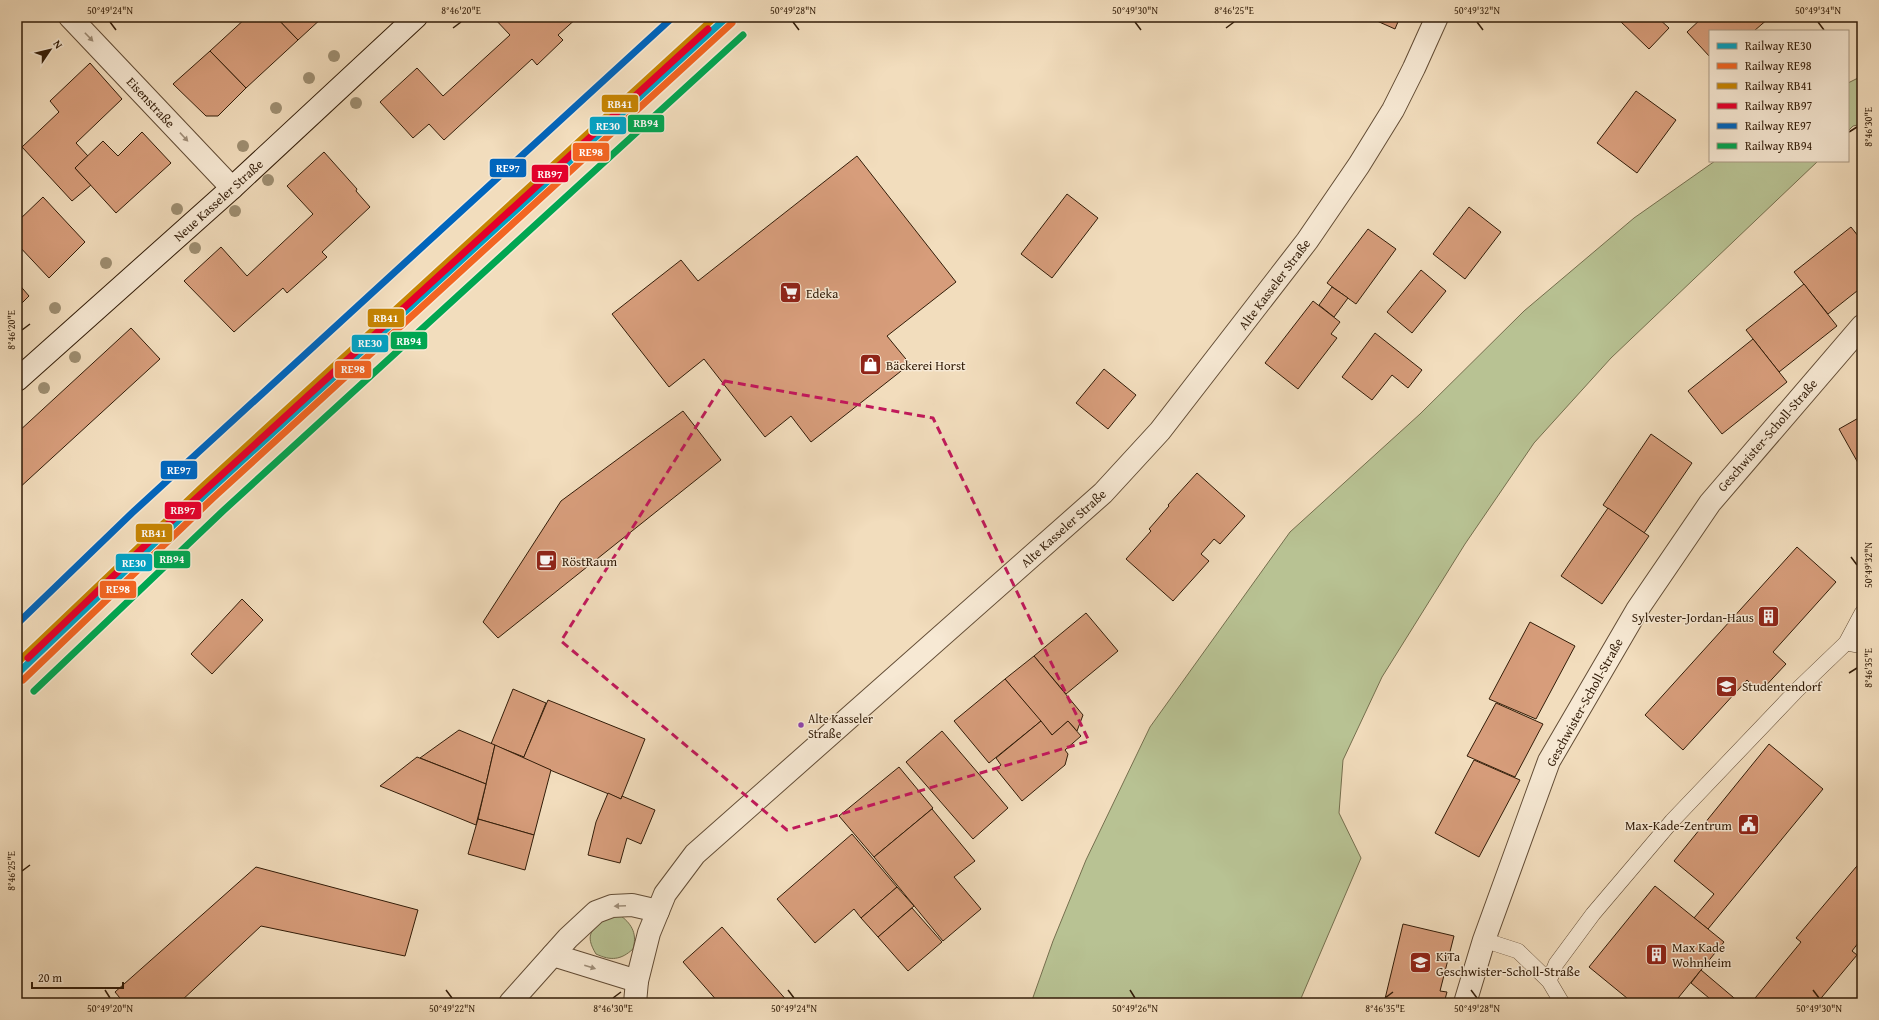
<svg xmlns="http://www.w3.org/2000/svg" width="1879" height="1020" font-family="'Gentium Book Plus',serif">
  <rect width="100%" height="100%" fill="#f2ddbd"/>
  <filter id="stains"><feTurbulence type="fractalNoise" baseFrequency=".005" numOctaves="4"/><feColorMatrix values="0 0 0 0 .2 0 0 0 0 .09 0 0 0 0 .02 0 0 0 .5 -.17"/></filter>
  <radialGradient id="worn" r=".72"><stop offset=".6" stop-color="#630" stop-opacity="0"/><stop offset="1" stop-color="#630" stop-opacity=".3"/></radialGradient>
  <g fill="#b8c293" stroke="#756f4e">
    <path d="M1862,76V124L1853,126L1848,131V83Z"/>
    <path d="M1715,161H1818L1611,358L1534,443L1465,544L1382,677L1343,760L1339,813L1361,858L1299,1003H1031L1053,941L1086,860L1150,727L1290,532L1420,414L1524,311L1634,218Z"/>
    <path d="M621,916C633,925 637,935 633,949C621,960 611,961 596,954C584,934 592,930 606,917Z"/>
  </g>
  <g fill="#d79d7b" stroke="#321c08">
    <path d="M247,17H276L298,40L246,88L210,51Z"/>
    <path d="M276,17H323L298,40Z"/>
    <path d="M493,17H578L558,35L563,40L537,65L532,59L444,140L429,124L413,138L380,102L417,68L443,96L510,35Z"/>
    <path d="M1368,17H1400L1395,29Z"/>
    <path d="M1622,17H1657L1669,28L1649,49L1619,20Z"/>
    <path d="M1703,17H1768L1769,18L1754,31H1710V57L1687,32Z"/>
    <path d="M210,51L246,88L218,116H206L173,84Z"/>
    <path d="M90,63L122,99L76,143L88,156L75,168L91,185L72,201L22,147L59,112L50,101Z"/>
    <path d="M1636,91L1676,120L1637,173L1597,143Z"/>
    <path d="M142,132L171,163L116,213L75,168L103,141L118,156Z"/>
    <path d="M324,152L357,189L356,191L370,207L322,252L327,257L287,293L283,288L234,332L184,281L221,247L247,276L313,214L287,186Z"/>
    <path d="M857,156L956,282L887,336L910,364L811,442L791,416L765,437L704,359L669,387L612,314L681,260L698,281Z"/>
    <path d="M1067,194L1098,218L1052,278L1021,254Z"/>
    <path d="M43,197L85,242L49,278L17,244V222Z"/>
    <path d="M1469,207L1501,232L1465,279L1433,254Z"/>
    <path d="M1851,227L1862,241V287L1828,314L1794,272Z"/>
    <path d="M1368,229L1396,249L1356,304L1327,283Z"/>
    <path d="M1421,270L1446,291L1412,333L1387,312Z"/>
    <path d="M17,282L29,296L17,308Z"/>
    <path d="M1804,284L1837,326L1779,372L1746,330Z"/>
    <path d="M1332,287L1348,298L1334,317L1319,305Z"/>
    <path d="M1313,301L1340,322L1331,334L1337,338L1298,389L1265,363Z"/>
    <path d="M131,328L160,359L17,490V433Z"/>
    <path d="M1375,333L1422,370L1408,388L1392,375L1372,400L1342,377Z"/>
    <path d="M1753,339L1787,382L1722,434L1688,391Z"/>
    <path d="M1104,369L1136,395L1108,429L1076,403Z"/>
    <path d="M683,411L721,460L498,638L483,622L561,501Z"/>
    <path d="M1862,416V470L1839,429Z"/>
    <path d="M1651,434L1692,463L1644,533L1603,505Z"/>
    <path d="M1197,473L1245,516L1220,544L1214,539L1201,554L1209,561L1173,601L1126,559L1151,531L1149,529L1169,506L1168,505Z"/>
    <path d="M1608,508L1649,536L1602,604L1561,576Z"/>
    <path d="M1797,547L1836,582L1773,652L1786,664L1760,692L1747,680L1683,750L1645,715Z"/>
    <path d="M242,599L263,620L212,674L191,654Z"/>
    <path d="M1086,613L1118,651L1066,694L1034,656Z"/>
    <path d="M1530,622L1575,646L1536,719L1489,699Z"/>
    <path d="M1034,656L1083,715L1077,731L1068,721L1052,735L1005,679Z"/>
    <path d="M1005,679L1041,721L989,763L954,721Z"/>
    <path d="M513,689L546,703L524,757L491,744Z"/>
    <path d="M548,700L645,739L621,799L523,759Z"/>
    <path d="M1496,703L1543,724L1515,777L1467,756Z"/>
    <path d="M1041,721L1052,735L1068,721L1081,736L1065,750L1068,754L1065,765L1022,801L996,769L1001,765L996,758Z"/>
    <path d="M459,730L495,745L486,784L420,758Z"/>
    <path d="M942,731L1008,808L973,839L906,762Z"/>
    <path d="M1769,744L1823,789L1708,929L1694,918L1714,894L1674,861Z"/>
    <path d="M495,745L551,770L534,835L478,819Z"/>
    <path d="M417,757L486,784L476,825L380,786Z"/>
    <path d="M1474,760L1520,780L1479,857L1435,833Z"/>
    <path d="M899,767L933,808L874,857L839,816Z"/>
    <path d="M608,793L621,799L622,796L655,810L641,844L627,838L620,863L588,855L596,822Z"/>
    <path d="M932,809L975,861L954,877L981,909L943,941L874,857Z"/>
    <path d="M478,819L534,835L525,870L468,854Z"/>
    <path d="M852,834L897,887L861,918L854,909L815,943L777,899Z"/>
    <path d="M1862,860V938L1852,951L1857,955L1817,1003H1751L1801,942L1796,938Z"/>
    <path d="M256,867L418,910L405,956L261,926L179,1003H124L115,992Z"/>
    <path d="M1655,886L1724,942L1674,1003H1633L1589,967Z"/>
    <path d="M897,887L914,906L878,937L861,918Z"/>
    <path d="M912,908L942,942L908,971L878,937Z"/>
    <path d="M1403,924L1454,936L1440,991L1447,992L1444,1003H1384Z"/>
    <path d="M722,927L789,1003H719L683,962Z"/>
    <path d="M1701,970L1740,1003H1715L1691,983Z"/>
  </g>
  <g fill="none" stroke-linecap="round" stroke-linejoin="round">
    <defs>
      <g id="service">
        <path d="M1846,643L1862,646"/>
        <path d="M1484,940L1518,951L1549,981L1562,1003"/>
        <path d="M1549,981L1556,964L1593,914L1672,821L1797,690L1846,643L1862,613"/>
      </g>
      <g id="minor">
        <path d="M70,17L232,188"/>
        <path d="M553,955L637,981"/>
        <path d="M510,1003L568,938L596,912L612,906L632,905L658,911"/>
        <path d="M635,1003L637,981L649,933L665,894L695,854L1103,493L1160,431L1307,241L1359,165L1393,110L1414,68L1437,17"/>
        <path d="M1465,1003L1484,940L1549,761L1637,610L1710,503L1862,326"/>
      </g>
      <path id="secondary" d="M17,380L232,188L416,17"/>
    </defs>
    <use href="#service" stroke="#624c35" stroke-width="16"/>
    <use href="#minor" stroke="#624c35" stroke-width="24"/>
    <use href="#secondary" stroke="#321c08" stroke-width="24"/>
    <use href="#service" stroke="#f7e9d4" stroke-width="15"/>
    <use href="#minor" stroke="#f7e9d4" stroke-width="22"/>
    <use href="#secondary" stroke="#f7e9d4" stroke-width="22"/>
    <defs>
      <path id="rail-1" d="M17,674L208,492L727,17"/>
      <path id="rail-2" d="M23,680L213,498L732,23"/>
      <path id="rail-3" d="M17,663L203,486L715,17"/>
      <path id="rail-4" d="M28,658L154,537L708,29"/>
      <path id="rail-5" d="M17,624L132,513L673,17"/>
      <path id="rail-6" d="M34,691L224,510L743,35"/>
    </defs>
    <use href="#rail-1" stroke="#f7e9d4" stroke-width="10"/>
    <use href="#rail-2" stroke="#f7e9d4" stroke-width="10"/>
    <use href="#rail-3" stroke="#f7e9d4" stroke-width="10"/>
    <use href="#rail-4" stroke="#f7e9d4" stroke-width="10"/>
    <use href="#rail-5" stroke="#f7e9d4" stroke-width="10"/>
    <use href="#rail-6" stroke="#f7e9d4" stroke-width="10"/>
    <use href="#rail-1" stroke="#02a2c4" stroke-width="7"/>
    <use href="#rail-2" stroke="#f26522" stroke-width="7"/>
    <use href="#rail-3" stroke="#c68402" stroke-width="7"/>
    <use href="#rail-4" stroke="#e4002b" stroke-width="7"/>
    <use href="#rail-5" stroke="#0065bd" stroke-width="7"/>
    <use href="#rail-6" stroke="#00a651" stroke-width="7"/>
  </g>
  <g fill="#9e8e71">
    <circle cx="334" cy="56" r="6"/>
    <circle cx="309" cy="78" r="6"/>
    <circle cx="356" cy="103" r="6"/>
    <circle cx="276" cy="108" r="6"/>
    <circle cx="243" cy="146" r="6"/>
    <circle cx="268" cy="180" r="6"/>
    <circle cx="177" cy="209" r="6"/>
    <circle cx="235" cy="211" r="6"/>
    <circle cx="195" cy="248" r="6"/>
    <circle cx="106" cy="263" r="6"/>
    <circle cx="55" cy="308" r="6"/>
    <circle cx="75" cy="357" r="6"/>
    <circle cx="44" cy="388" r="6"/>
  </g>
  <defs><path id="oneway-solid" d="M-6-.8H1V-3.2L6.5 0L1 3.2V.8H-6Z"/></defs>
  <g fill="#9e8d78">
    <use href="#oneway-solid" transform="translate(89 37) rotate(46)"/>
    <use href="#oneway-solid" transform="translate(184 137) rotate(47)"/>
    <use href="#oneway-solid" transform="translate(620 906) rotate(177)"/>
    <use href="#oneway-solid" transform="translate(590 967) rotate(17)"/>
  </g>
  <path fill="none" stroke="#c2185b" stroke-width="3" stroke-dasharray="8 5" stroke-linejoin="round" d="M725,381L933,418L1089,741L787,830L561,641Z"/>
  <path fill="none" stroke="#321c08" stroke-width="1.5" d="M110,22L116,30M793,22L799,30M1135,22L1141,30M1477,22L1483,30M1818,22L1824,30M453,28L461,22M1226,28L1234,22M1849,132L1857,127M22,330L30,324M1851,557L1857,565M1849,673L1857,668M22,871L30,865M105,990L110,998M446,990L452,998M788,990L794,998M1130,990L1135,998M1471,990L1477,998M1813,990L1819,998M613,998L621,992M1385,998L1393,992"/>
  <defs>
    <symbol id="supermarket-square" viewBox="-11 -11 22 22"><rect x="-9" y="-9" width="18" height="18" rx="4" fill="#8f2418" stroke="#f7e9d4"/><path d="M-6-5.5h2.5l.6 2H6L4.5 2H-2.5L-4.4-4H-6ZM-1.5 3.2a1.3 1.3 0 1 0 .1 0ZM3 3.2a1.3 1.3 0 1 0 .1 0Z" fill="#fff"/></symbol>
    <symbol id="shop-square" viewBox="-11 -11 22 22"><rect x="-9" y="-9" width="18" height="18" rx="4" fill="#8f2418" stroke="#f7e9d4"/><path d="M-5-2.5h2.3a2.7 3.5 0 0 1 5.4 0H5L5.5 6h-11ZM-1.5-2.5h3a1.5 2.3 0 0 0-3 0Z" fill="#fff"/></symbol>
    <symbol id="cafe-square" viewBox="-11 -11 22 22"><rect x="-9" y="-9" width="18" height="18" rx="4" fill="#8f2418" stroke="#f7e9d4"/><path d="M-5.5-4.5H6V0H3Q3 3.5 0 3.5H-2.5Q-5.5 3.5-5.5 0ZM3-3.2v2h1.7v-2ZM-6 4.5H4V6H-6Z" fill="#fff"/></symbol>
    <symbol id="building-square" viewBox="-11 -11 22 22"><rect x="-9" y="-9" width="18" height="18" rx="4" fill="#8f2418" stroke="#f7e9d4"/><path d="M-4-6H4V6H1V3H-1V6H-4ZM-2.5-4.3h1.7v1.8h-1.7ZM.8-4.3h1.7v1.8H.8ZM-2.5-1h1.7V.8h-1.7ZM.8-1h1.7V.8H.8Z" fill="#fff"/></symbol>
    <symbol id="university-square" viewBox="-11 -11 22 22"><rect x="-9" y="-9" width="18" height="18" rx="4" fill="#8f2418" stroke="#f7e9d4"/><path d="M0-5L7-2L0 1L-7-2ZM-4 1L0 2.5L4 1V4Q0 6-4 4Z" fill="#fff"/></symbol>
    <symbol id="civic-square" viewBox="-11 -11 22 22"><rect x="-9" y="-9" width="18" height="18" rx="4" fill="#8f2418" stroke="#f7e9d4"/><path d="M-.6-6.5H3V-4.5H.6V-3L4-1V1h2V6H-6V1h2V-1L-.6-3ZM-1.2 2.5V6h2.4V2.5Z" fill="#fff"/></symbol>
    <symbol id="school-square" viewBox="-11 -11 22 22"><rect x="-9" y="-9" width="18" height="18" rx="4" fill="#8f2418" stroke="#f7e9d4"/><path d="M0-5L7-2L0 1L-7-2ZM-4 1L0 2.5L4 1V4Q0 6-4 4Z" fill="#fff"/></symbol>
  </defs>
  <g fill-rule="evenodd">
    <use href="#supermarket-square" x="778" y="280" width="25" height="25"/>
    <use href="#shop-square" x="858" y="352" width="25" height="25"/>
    <use href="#cafe-square" x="534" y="548" width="25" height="25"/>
    <use href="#building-square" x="1756" y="604" width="25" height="25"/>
    <use href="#university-square" x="1714" y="674" width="25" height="25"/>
    <use href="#civic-square" x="1736" y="812" width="25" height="25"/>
    <use href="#building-square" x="1644" y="942" width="25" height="25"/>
    <use href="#school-square" x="1408" y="950" width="25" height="25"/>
  </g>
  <circle fill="#8e44ad" stroke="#f7e9d4" stroke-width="1.5" cx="801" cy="725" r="3.5"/>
  <g text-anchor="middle" stroke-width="3" stroke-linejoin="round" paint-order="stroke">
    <g font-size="12" fill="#321c08" stroke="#f7e9d4" text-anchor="start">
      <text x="808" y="723">Alte Kasseler<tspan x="808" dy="15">Straße</tspan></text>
    </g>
    <g font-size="13" fill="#321c08" stroke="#f7e9d4">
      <text transform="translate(151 102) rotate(47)" y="5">Eisenstraße</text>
      <text transform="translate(218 200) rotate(-42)" y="5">Neue Kasseler Straße</text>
      <text transform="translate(1274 284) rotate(-53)" y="5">Alte Kasseler Straße</text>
      <text transform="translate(1767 435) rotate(-49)" y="5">Geschwister-Scholl-Straße</text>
      <text transform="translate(1063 528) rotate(-42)" y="5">Alte Kasseler Straße</text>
      <text transform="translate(1584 702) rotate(-61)" y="5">Geschwister-Scholl-Straße</text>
    </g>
    <g font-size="13" fill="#321c08" stroke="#f7e9d4" text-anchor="start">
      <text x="806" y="298">Edeka</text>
      <text x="886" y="370">Bäckerei Horst</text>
      <text x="562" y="566">RöstRaum</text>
      <text x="1754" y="622" text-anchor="end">Sylvester-Jordan-Haus</text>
      <text x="1742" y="691">Studentendorf</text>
      <text x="1732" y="830" text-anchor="end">Max-Kade-Zentrum</text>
      <text x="1672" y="952">Max Kade<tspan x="1672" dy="15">Wohnheim</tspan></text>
      <text x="1436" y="961">KiTa<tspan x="1436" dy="15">Geschwister-Scholl-Straße</tspan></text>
    </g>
  </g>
  <g stroke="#f7e9d4" stroke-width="1.5">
    <rect x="601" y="94" width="38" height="19" rx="4" fill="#c68402"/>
    <rect x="627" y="114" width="38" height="19" rx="4" fill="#00a651"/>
    <rect x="589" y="116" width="38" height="19" rx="4" fill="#02a2c4"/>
    <rect x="572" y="142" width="38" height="20" rx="4" fill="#f26522"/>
    <rect x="489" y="158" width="38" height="20" rx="4" fill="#0065bd"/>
    <rect x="531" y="164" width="38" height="19" rx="4" fill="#e4002b"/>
    <rect x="367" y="308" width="38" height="20" rx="4" fill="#c68402"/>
    <rect x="390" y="331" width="38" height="19" rx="4" fill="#00a651"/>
    <rect x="351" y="334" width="38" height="19" rx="4" fill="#02a2c4"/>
    <rect x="334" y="360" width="38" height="19" rx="4" fill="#f26522"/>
    <rect x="160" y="460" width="38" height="20" rx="4" fill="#0065bd"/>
    <rect x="164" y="501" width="38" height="19" rx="4" fill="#e4002b"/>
    <rect x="135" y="523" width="38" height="20" rx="4" fill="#c68402"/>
    <rect x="153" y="550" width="38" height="19" rx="4" fill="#00a651"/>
    <rect x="115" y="553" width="38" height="19" rx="4" fill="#02a2c4"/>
    <rect x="99" y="580" width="38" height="19" rx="4" fill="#f26522"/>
  </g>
  <g font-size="11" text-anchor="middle" font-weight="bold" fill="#fff">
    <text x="620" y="108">RB41</text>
    <text x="646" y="127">RB94</text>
    <text x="608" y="130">RE30</text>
    <text x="591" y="156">RE98</text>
    <text x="508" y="172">RE97</text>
    <text x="550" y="178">RB97</text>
    <text x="386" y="322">RB41</text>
    <text x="409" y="345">RB94</text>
    <text x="370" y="347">RE30</text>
    <text x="353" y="373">RE98</text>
    <text x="179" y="474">RE97</text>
    <text x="183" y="514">RB97</text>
    <text x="154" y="537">RB41</text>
    <text x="172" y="563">RB94</text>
    <text x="134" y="567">RE30</text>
    <text x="118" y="593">RE98</text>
  </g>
  <rect width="1879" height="1020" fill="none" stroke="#f2ddbd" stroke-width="44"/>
  <rect x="1709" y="30" width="140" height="132" fill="#f7e9d4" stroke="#a89782"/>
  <rect x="1717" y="43" width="20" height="6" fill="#02a2c4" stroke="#a89782"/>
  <text x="1745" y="50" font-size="12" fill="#321c08">Railway RE30</text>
  <rect x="1717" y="63" width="20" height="6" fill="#f26522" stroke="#a89782"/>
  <text x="1745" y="70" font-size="12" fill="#321c08">Railway RE98</text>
  <rect x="1717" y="83" width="20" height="6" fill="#c68402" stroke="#a89782"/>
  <text x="1745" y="90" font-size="12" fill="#321c08">Railway RB41</text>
  <rect x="1717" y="103" width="20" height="6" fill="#e4002b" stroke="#a89782"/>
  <text x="1745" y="110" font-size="12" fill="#321c08">Railway RB97</text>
  <rect x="1717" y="123" width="20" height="6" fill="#0065bd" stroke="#a89782"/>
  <text x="1745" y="130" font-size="12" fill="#321c08">Railway RE97</text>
  <rect x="1717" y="143" width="20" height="6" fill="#00a651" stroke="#a89782"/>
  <text x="1745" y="150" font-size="12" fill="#321c08">Railway RB94</text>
  <g transform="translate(50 50) rotate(55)" stroke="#f7e9d4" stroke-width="3" paint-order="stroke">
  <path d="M0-3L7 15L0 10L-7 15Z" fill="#321c08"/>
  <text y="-6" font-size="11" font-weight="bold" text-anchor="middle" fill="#321c08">N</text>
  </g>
  <path d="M32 982v6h91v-6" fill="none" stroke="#321c08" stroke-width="2"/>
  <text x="38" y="982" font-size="12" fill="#321c08" stroke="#f7e9d4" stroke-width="3" paint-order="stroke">20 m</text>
  <rect x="22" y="22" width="1835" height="976" fill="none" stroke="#321c08" stroke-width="1.5"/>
  <g font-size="10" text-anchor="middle" fill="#321c08">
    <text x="110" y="14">50°49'24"N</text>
    <text x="461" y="14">8°46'20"E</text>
    <text x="793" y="14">50°49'28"N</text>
    <text x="1135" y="14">50°49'30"N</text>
    <text x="1234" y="14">8°46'25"E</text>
    <text x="1477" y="14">50°49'32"N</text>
    <text x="1818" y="14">50°49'34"N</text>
    <text transform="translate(1868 127) rotate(-90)" y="4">8°46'30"E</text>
    <text transform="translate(11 330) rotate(-90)" y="4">8°46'20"E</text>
    <text transform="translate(1868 565) rotate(-90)" y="4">50°49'32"N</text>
    <text transform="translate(1868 668) rotate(-90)" y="4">8°46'35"E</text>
    <text transform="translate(11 871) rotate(-90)" y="4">8°46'25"E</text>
    <text x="110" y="1012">50°49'20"N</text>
    <text x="452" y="1012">50°49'22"N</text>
    <text x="613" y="1012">8°46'30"E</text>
    <text x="794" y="1012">50°49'24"N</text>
    <text x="1135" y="1012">50°49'26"N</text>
    <text x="1385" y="1012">8°46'35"E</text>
    <text x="1477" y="1012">50°49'28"N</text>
    <text x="1819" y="1012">50°49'30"N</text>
  </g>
  <rect width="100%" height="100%" filter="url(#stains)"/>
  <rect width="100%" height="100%" fill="url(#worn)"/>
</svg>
